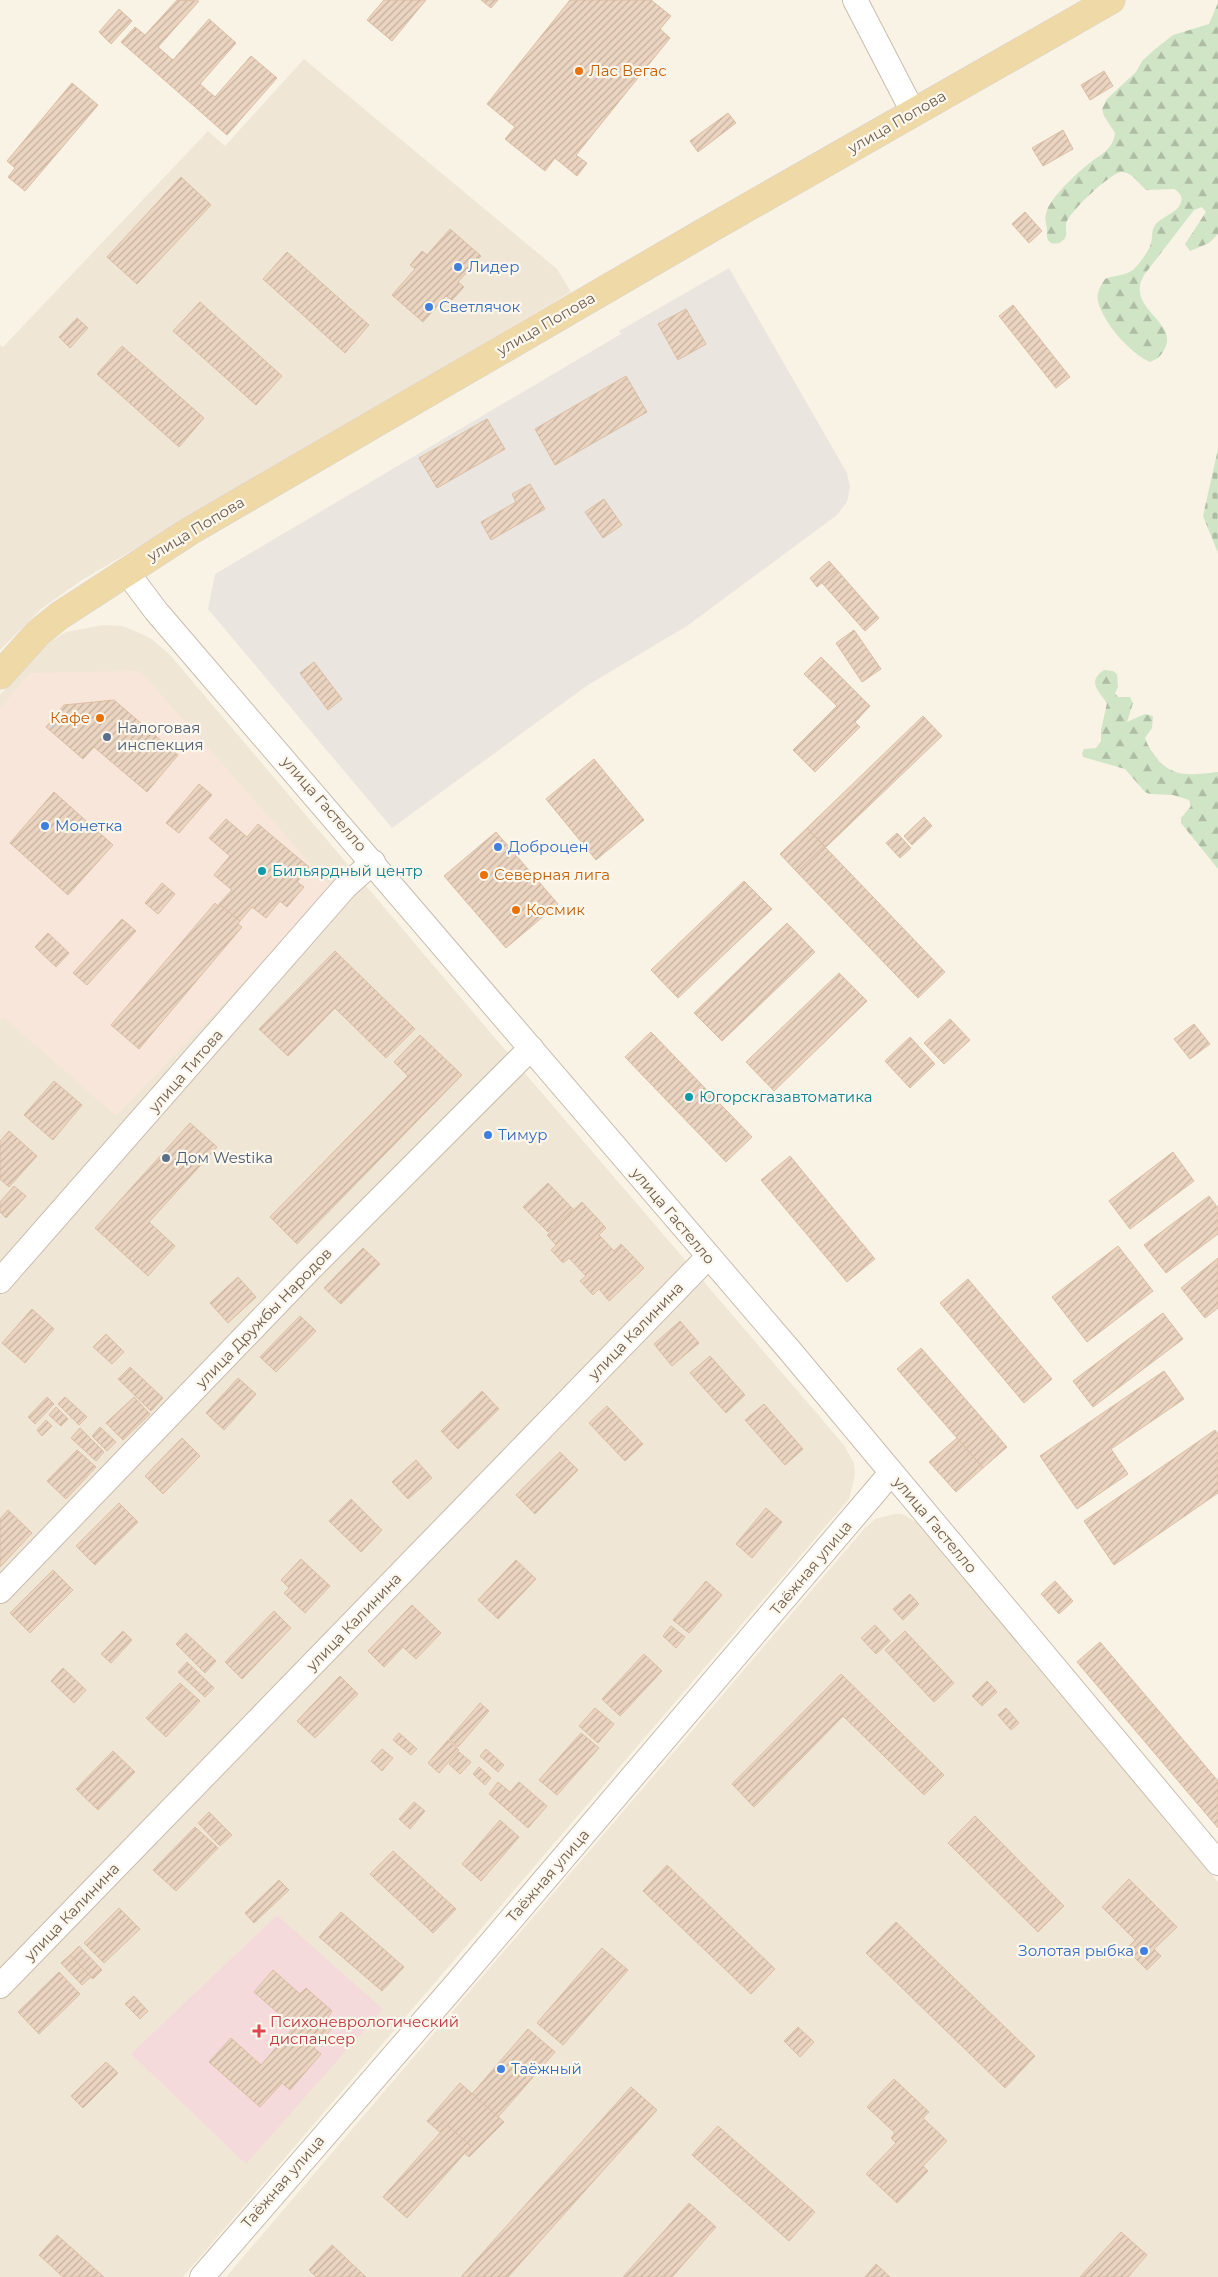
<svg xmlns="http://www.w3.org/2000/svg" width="1218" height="2277" font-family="Montserrat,sans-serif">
  <defs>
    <pattern id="forest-firs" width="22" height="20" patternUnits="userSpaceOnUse" patternTransform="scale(1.25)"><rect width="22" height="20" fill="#d0e4c6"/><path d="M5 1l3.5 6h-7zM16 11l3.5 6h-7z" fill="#adbca3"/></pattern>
    <pattern id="cemetery-stones" width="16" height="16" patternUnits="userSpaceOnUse" patternTransform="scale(1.25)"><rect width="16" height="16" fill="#d0e4c6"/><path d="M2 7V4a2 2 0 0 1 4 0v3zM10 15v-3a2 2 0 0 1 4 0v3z" fill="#adbca3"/></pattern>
    <pattern id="building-hatch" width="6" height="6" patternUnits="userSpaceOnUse" patternTransform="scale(1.25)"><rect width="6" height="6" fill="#ebd5c1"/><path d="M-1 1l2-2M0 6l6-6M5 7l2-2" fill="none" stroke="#c3b09f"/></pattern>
  </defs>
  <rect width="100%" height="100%" fill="#f9f3e6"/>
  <g fill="#f0e6d5">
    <path d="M304,59L557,269L571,292L82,580L41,609L0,650V345L3,347L208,131L225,146Z"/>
    <path d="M103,625L123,626L142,634L153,640L170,655L529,1078L844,1445L854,1463L855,1475L849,1499L183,2277H0V695L36,653L50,642L66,632Z"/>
    <path d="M894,1514H902L916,1522L1218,1882V2277H226L864,1529L875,1519Z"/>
  </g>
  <path fill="#f8e6db" d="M140,671L333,889L116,1116L4,1017L0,1021V708L30,673Z"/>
  <path fill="#eae5df" d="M729,268L847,473L850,487L847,502L837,515L687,626L588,685L392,828L208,609L215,574L621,334L619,331Z"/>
  <path fill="#f5dadb" d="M277,1915L383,2009L246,2164L131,2054Z"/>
  <g fill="url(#forest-firs)">
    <path d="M1218,3V234L1209,243L1190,251L1185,244L1206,212L1202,207L1194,210L1144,275C1143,278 1140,282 1140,286C1136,312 1179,325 1164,350C1160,357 1157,359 1150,362C1130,353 1103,323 1098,301C1096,294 1101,285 1105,279C1114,275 1126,276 1134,269C1140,263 1149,251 1151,243C1153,236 1151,231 1155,225C1162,216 1178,213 1181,202C1183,196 1179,193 1175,189L1146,190C1139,184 1132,172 1122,172C1111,172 1068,213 1066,224C1065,230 1069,236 1062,241C1059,244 1055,244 1051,243C1046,239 1047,236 1047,230C1047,224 1044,220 1046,214C1049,198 1078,172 1091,162C1103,153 1113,149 1115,133L1104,116L1102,109L1107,99L1136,72L1142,61L1154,50L1173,35L1209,24Z"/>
    <path d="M1104,670L1113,671L1117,674L1118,687L1115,693L1118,697H1130L1133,703L1127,722L1145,714L1153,716L1152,728L1145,738C1148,747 1153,753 1159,761C1176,779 1196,774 1218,772V869L1181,823V818L1191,806L1189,800L1173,795L1150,794L1145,792L1125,769L1083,757L1082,753L1084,749L1096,748L1101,741V730L1107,703C1098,691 1087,681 1104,670Z"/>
  </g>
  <path fill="url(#cemetery-stones)" d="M1218,449V553L1203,516Z"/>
  <g fill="url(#building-hatch)" stroke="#dbbea4">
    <path d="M177,0L199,1L158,47L173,60L209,19L236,43L200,84L215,97L251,56L277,78L227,135L121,42L135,27L145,35Z"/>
    <path d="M384,0H426L392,41L367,20Z"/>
    <path d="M481,0H498L491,8Z"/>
    <path d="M570,0H651L671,16L660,29L670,38L576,155L587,163L577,176L555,158L545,171L505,139L515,127L487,104Z"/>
    <path d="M119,9L132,21L111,44L99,32Z"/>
    <path d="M1104,71L1113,86L1090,100L1081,85Z"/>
    <path d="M72,83L98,105L25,191L8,177L15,168L7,161Z"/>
    <path d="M728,113L736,123L698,152L690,141Z"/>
    <path d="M1063,130L1073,149L1043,166L1032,148Z"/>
    <path d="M181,177L211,205L137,284L107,257Z"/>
    <path d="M1025,212L1042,231L1029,243L1012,224Z"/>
    <path d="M450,229L481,256L458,282L464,287L452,300L446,296L423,322L392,295L415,269L410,265L422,251L427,255Z"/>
    <path d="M287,252L369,325L345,353L263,279Z"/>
    <path d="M200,302L282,376L256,405L173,331Z"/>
    <path d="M1013,305L1070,377L1056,388L999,316Z"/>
    <path d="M686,309L706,344L678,360L658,324Z"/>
    <path d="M77,318L88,328L70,348L59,337Z"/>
    <path d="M122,346L204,418L179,447L97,374Z"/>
    <path d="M626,376L647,412L555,465L535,429Z"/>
    <path d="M487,419L505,449L437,488L419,458Z"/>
    <path d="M530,484L545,509L491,540L481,522L516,502L512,494Z"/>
    <path d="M604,499L622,525L603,538L585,512Z"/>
    <path d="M829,561L837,570L817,587L810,578Z"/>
    <path d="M837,570L879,618L865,631L822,583Z"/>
    <path d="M854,630L881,669L862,682L836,643Z"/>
    <path d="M821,657L870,706L855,722L860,727L815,772L793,750L837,706L804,674Z"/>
    <path d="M314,662L342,699L328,710L300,673Z"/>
    <path d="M114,700L178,755L147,792L94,747L83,759L46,727L64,705Z"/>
    <path d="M923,716L942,736L826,847L807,828Z"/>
    <path d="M594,759L644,820L596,860L546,799Z"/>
    <path d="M199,784L212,795L179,833L166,823Z"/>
    <path d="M54,792L113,845L68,895L10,843Z"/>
    <path d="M924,817L932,826L912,845L904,836Z"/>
    <path d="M226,819L247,837L258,824L309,867L297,882L304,887L287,907L280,901L266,918L252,907L240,921L219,904L232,890L214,875L230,856L209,838Z"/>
    <path d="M807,828L824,846L797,872L780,854Z"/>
    <path d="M496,832L558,904L506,948L444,876Z"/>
    <path d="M897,833L911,848L900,858L886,843Z"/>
    <path d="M824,846L945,972L918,998L797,872Z"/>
    <path d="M744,881L772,909L678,998L651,970Z"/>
    <path d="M162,883L175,894L158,914L145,903Z"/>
    <path d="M215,903L218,906L219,904L240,921L238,924L242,927L139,1049L111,1025Z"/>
    <path d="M122,919L136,931L87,985L73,973Z"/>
    <path d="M787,923L815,952L722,1041L694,1013Z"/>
    <path d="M48,933L69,953L56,967L35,947Z"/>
    <path d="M335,951L415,1029L386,1058L335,1008L288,1056L259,1029Z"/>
    <path d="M839,973L867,1001L774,1091L746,1062Z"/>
    <path d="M950,1019L970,1040L944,1064L924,1043Z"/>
    <path d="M1194,1024L1210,1044L1190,1059L1174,1039Z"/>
    <path d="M651,1032L752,1137L726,1162L625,1057Z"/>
    <path d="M420,1035L462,1075L297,1244L270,1217L408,1076L394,1062Z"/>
    <path d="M910,1037L935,1064L910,1088L885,1061Z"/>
    <path d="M54,1081L82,1105L53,1140L24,1115Z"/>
    <path d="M190,1123L217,1147L149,1222L175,1246L148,1276L95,1228Z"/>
    <path d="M9,1131L37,1156L9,1187L0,1179V1141Z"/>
    <path d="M1173,1152L1194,1181L1130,1229L1109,1201Z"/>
    <path d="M790,1156L875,1259L847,1282L761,1180Z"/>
    <path d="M548,1183L573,1209L548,1232L523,1207Z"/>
    <path d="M14,1186L26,1196L6,1218L0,1212V1202Z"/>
    <path d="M1209,1196L1218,1208V1234L1166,1273L1144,1245Z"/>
    <path d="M582,1202L606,1228L599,1235L614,1251L621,1244L644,1268L609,1301L599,1289L593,1295L580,1281L586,1276L569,1258L563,1263L551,1250L556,1245L547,1235Z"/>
    <path d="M1118,1246L1153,1291L1087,1342L1052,1297Z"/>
    <path d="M363,1248L380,1264L341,1304L324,1288Z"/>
    <path d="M1218,1258V1308L1205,1318L1181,1288Z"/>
    <path d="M238,1277L256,1297L228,1323L210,1303Z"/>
    <path d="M968,1279L1052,1379L1024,1403L940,1303Z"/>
    <path d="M32,1309L54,1329L25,1363L2,1343Z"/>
    <path d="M1163,1313L1183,1339L1093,1407L1073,1381Z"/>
    <path d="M300,1316L316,1331L276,1372L260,1357Z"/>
    <path d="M680,1321L699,1343L672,1366L654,1344Z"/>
    <path d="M106,1334L124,1352L112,1364L93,1347Z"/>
    <path d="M921,1348L1007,1447L983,1468L897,1369Z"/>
    <path d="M710,1356L745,1395L726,1413L690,1373Z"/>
    <path d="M130,1367L163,1398L151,1411L118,1379Z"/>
    <path d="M1164,1371L1184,1399L1111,1449L1128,1474L1077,1509L1040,1456Z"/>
    <path d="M238,1378L256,1394L224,1430L206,1413Z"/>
    <path d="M482,1391L499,1409L458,1449L441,1431Z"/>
    <path d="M47,1397L54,1404L35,1424L28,1417Z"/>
    <path d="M65,1397L87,1417L79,1425L58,1404Z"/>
    <path d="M134,1397L150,1414L123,1440L106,1423Z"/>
    <path d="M764,1404L803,1449L785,1465L745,1420Z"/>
    <path d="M607,1406L643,1444L625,1461L589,1423Z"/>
    <path d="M56,1407L68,1419L61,1426L49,1415Z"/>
    <path d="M46,1420L52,1426L42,1436L37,1430Z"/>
    <path d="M100,1427L116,1442L107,1451L92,1436Z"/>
    <path d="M80,1428L104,1452L96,1461L71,1438Z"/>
    <path d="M1215,1430L1218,1434V1493L1114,1565L1084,1521Z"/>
    <path d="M182,1438L200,1456L163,1494L145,1476Z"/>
    <path d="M957,1438L983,1468L956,1492L929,1462Z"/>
    <path d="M77,1450L96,1467L66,1499L47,1481Z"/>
    <path d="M560,1452L578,1470L535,1514L516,1495Z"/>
    <path d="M416,1460L432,1478L408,1499L392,1482Z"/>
    <path d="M351,1499L382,1530L361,1552L329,1521Z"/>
    <path d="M119,1503L138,1522L95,1565L76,1546Z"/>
    <path d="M766,1508L782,1522L752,1558L736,1544Z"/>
    <path d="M8,1510L32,1533L0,1567V1519Z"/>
    <path d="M301,1559L330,1586L305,1613L284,1593L289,1588L281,1580Z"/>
    <path d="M516,1560L536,1579L498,1619L478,1600Z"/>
    <path d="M53,1570L73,1590L30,1633L10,1613Z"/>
    <path d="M706,1581L722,1595L689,1633L673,1620Z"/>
    <path d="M1055,1581L1073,1601L1059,1614L1041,1594Z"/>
    <path d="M910,1594L919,1604L903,1620L893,1609Z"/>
    <path d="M412,1605L441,1633L416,1659L403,1647L384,1667L368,1651Z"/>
    <path d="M274,1611L291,1628L242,1679L225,1662Z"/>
    <path d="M875,1625L890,1641L876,1654L861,1638Z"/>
    <path d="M671,1626L685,1637L676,1648L663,1636Z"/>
    <path d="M123,1631L132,1640L111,1663L101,1654Z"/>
    <path d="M905,1631L954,1683L934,1702L885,1650Z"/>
    <path d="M186,1633L216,1661L205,1673L176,1644Z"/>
    <path d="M1100,1642L1158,1710L1135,1730L1077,1662Z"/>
    <path d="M644,1654L662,1671L620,1716L602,1699Z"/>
    <path d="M187,1662L214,1688L205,1697L178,1672Z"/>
    <path d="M63,1668L86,1690L74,1703L51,1681Z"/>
    <path d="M841,1674L944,1775L924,1795L843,1716L754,1807L732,1784Z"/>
    <path d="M340,1676L358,1694L315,1738L297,1721Z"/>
    <path d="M987,1681L997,1692L982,1706L972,1696Z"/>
    <path d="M180,1683L200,1701L166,1737L146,1718Z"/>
    <path d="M480,1703L489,1711L458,1747L449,1739Z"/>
    <path d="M595,1708L614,1724L598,1743L579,1726Z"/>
    <path d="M1006,1708L1019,1723L1011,1730L998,1715Z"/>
    <path d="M1158,1710L1218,1781V1828L1135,1730Z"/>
    <path d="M399,1733L417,1749L411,1755L393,1740Z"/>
    <path d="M581,1733L599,1748L557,1795L539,1780Z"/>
    <path d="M448,1740L459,1750L439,1773L428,1763Z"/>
    <path d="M382,1749L393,1758L382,1771L371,1761Z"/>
    <path d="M486,1749L504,1765L498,1772L480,1756Z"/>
    <path d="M113,1751L135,1772L98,1810L76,1789Z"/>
    <path d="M459,1752L471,1762L460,1774L449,1764Z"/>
    <path d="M479,1767L491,1778L485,1785L473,1774Z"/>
    <path d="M498,1782L510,1792L519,1782L547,1806L528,1828L489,1794Z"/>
    <path d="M414,1802L425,1811L410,1829L399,1819Z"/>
    <path d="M209,1812L232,1835L220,1846L198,1823Z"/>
    <path d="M975,1816L1064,1906L1038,1932L948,1843Z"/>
    <path d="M500,1820L519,1837L481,1881L462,1864Z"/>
    <path d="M195,1827L218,1848L176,1891L153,1870Z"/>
    <path d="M393,1851L456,1909L433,1933L370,1874Z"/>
    <path d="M667,1865L775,1969L751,1994L643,1891Z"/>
    <path d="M1129,1879L1177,1927L1154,1949L1161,1956L1147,1970L1126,1949L1135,1940L1102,1907Z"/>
    <path d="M279,1880L289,1890L254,1923L245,1913Z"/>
    <path d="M119,1908L140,1929L104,1963L84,1943Z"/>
    <path d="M341,1912L404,1967L382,1991L319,1937Z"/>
    <path d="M896,1922L1035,2056L1005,2088L866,1953Z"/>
    <path d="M79,1946L102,1970L93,1979L70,1955Z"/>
    <path d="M602,1948L628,1970L563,2045L537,2023Z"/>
    <path d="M70,1955L91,1977L82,1985L61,1963Z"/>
    <path d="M273,1970L300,1994L306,1988L332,2011L328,2017L336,2024L314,2048L321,2054L290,2090L282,2083L260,2107L209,2062L231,2038L261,2065L294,2027L254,1992Z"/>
    <path d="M59,1972L80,1994L39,2034L18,2012Z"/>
    <path d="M134,1996L148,2011L140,2019L125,2004Z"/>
    <path d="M798,2027L814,2042L800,2057L784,2041Z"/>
    <path d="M528,2029L555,2052L478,2140L452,2117Z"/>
    <path d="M106,2062L118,2073L83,2108L71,2096Z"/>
    <path d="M894,2079L929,2112L923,2118L947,2141L923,2166L928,2171L897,2203L866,2174L896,2143L891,2138L895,2133L867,2107Z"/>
    <path d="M460,2083L504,2122L469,2157L427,2121Z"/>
    <path d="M631,2087L657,2110L508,2277H461Z"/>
    <path d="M447,2125L471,2146L407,2218L383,2197Z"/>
    <path d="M718,2126L815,2212L789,2241L692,2155Z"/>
    <path d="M689,2203L716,2227L672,2277H623Z"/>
    <path d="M1121,2232L1147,2255L1128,2277H1080Z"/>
    <path d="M57,2235L104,2277H63L39,2255Z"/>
    <path d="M332,2245L366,2277H316L309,2270Z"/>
    <path d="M876,2264L890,2277H865Z"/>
  </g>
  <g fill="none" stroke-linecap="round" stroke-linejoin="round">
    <defs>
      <g id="minor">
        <path d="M855,0L913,112"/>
        <path d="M126,571L156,611L791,1352L1218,1863"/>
        <path d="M0,1281L346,886L373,862"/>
        <path d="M0,1591L309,1270L531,1048"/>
        <path d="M0,1986L708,1257"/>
        <path d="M202,2277L456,1984L891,1473"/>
      </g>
      <path id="major" d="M0,675L38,633L59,616L190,531L713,227L1111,0"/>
    </defs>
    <use href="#minor" stroke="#c9bcae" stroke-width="26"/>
    <use href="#major" stroke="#d7d2cd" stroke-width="29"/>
    <use href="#minor" stroke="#fff" stroke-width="24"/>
    <use href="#major" stroke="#efdaa7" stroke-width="28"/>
  </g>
  <g fill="#e8710a" stroke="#fcf7ec" stroke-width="2">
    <circle cx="579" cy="71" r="5"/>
    <circle cx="100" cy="718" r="5"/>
    <circle cx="484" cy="875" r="5"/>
    <circle cx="516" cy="910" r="5"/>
  </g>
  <g fill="#3f7fe0" stroke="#fcf7ec" stroke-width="2">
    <circle cx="458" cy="267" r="5"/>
    <circle cx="429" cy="307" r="5"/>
    <circle cx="45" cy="826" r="5"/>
    <circle cx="498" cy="847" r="5"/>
    <circle cx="488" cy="1135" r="5"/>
    <circle cx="1144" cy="1951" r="5"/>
    <circle cx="501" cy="2069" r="5"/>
  </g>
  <g fill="#5c6f8a" stroke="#fcf7ec" stroke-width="2">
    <circle cx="107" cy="737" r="5"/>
    <circle cx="166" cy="1158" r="5"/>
  </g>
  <g fill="#0f9aa8" stroke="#fcf7ec" stroke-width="2">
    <circle cx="262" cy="871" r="5"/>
    <circle cx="689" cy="1097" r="5"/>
  </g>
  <path fill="#e0444e" stroke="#fcf7ec" stroke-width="2" d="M256.5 2023.5h5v5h5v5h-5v5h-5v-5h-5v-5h5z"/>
  <g text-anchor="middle" stroke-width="4.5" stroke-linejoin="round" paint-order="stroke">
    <g font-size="15" fill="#c56008" stroke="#fcf7ec" text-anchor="start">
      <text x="589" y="76">Лас Вегас</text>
      <text x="90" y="723" text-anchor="end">Кафе</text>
      <text x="494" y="880">Северная лига</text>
      <text x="526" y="915">Космик</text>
    </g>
    <g font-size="15" fill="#6f5d4e" stroke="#fcf7ec">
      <text transform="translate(897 122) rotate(-30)" y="5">улица Попова</text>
      <text transform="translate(546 324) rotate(-30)" y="5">улица Попова</text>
      <text transform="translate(196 529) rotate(-31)" y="5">улица Попова</text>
      <text transform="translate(324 804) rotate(49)" y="5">улица Гастелло</text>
      <text transform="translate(186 1071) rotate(-49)" y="5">улица Титова</text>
      <text transform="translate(673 1216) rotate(50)" y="5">улица Гастелло</text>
      <text transform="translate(264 1318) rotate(-46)" y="5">улица Дружбы Народов</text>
      <text transform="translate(636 1331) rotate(-46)" y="5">улица Калинина</text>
      <text transform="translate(935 1525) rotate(50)" y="5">улица Гастелло</text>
      <text transform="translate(811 1568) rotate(-50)" y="5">Таёжная улица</text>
      <text transform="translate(354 1622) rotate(-46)" y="5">улица Калинина</text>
      <text transform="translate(548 1876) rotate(-49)" y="5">Таёжная улица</text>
      <text transform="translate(72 1912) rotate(-46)" y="5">улица Калинина</text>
      <text transform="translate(283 2182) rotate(-49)" y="5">Таёжная улица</text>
    </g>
    <g font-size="15" fill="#366cbe" stroke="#fcf7ec" text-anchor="start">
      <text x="468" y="272">Лидер</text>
      <text x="439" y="312">Светлячок</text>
      <text x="55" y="831">Монетка</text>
      <text x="508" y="852">Доброцен</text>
      <text x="498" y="1140">Тимур</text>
      <text x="1134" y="1956" text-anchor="end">Золотая рыбка</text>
      <text x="511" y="2074">Таёжный</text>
    </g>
    <g font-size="15" fill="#4e5e75" stroke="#fcf7ec" text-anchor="start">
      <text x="117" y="733">Налоговая<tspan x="117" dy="17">инспекция</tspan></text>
      <text x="176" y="1163">Дом Westika</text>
    </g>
    <g font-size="15" fill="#0d838f" stroke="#fcf7ec" text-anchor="start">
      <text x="272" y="876">Бильярдный центр</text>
      <text x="699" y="1102">Югорскгазавтоматика</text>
    </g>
    <g font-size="15" fill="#be3a42" stroke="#fcf7ec" text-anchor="start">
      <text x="270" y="2027">Психоневрологический<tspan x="270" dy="17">диспансер</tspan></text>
    </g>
  </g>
</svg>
